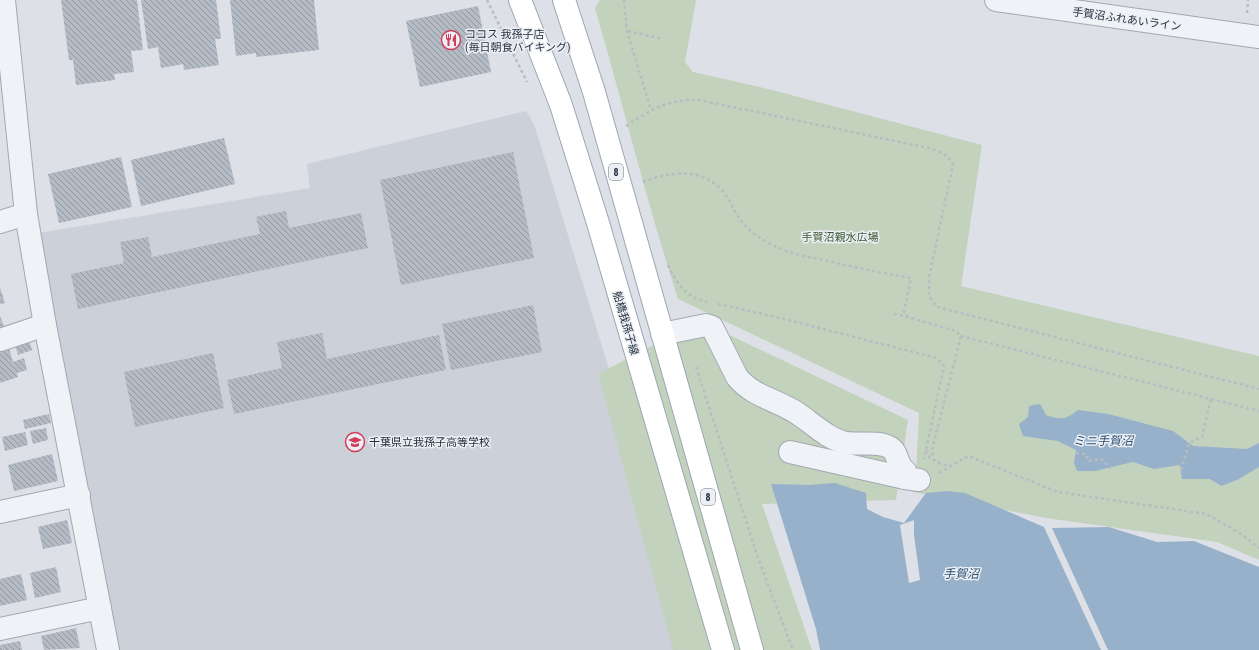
<svg xmlns="http://www.w3.org/2000/svg" width="1259" height="650" font-family="'Roboto Condensed','Noto Sans JP',sans-serif">
  <defs>
    <pattern id="building-back-hatch" width="6" height="6" patternUnits="userSpaceOnUse"><rect width="6" height="6" fill="#b4bbc4"/><path d="M-1 5l2 2M0 0l6 6M5-1l2 2" fill="none" stroke="#9298a1"/></pattern>
  </defs>
  <rect width="100%" height="100%" fill="#dde1e7"/>
  <path fill="#cbd0d9" d="M526,111L534,124L695,650H117L39,233L310,188L307,164Z"/>
  <g fill="#c3d2bd">
    <path d="M600,0H696L685,62L693,72L768,89L982,145L961,286L1259,356V560L1217,542L1046,518L913,492L916,474L919,413L678,299C647,203 623,105 595,8Z"/>
    <path d="M700,321L908,420L896,500L762,504L812,650H673L598,374Z"/>
  </g>
  <g fill="#96b1c9">
    <path d="M1040,404L1046,415C1061,420 1065,420 1078,410L1108,414L1173,431L1193,446L1247,449L1259,443V467L1237,480L1221,486L1210,479H1182L1180,465L1154,469L1133,462L1095,471H1077L1074,463L1076,450L1058,441L1023,436L1019,424L1028,417L1029,406Z"/>
    <path d="M835,483L866,493L867,509L883,517L904,523L926,493L947,491L965,493L1044,527L1101,650H820L816,629L771,484L808,485Z"/>
    <path d="M1109,527L1157,542L1194,541L1259,567V650H1108L1052,528Z"/>
  </g>
  <path fill="#dde1e7" d="M914,520V535L920,580L909,583L900,525Z"/>
  <g fill="url(#building-back-hatch)">
    <path d="M61,0H137L143,50L131,51L134,72L114,74L115,80L76,85L73,60H69Z"/>
    <path d="M141,0H216L221,39H215L219,65L184,70L183,64L161,68L158,47L148,49Z"/>
    <path d="M230,0H314L319,50L256,57V53L236,56Z"/>
    <path d="M478,6L491,72L420,87L406,21Z"/>
    <path d="M224,138L235,184L141,206L131,160Z"/>
    <path d="M513,152L534,258L401,285L380,180Z"/>
    <path d="M121,157L132,207L59,223L48,174Z"/>
    <path d="M286,211L289,228L361,213L368,248L78,309L71,274L124,263L120,242L148,237L152,257L260,234L256,217Z"/>
    <path d="M0,288L5,303L0,304Z"/>
    <path d="M533,305L542,352L451,370L442,324Z"/>
    <path d="M0,316L4,326L0,327Z"/>
    <path d="M322,333L327,359L439,335L446,370L234,414L227,380L282,368L277,342Z"/>
    <path d="M29,340L32,350L18,355L15,345Z"/>
    <path d="M9,349L13,362L24,358L27,370L17,373L18,377L0,383V352Z"/>
    <path d="M213,353L224,408L135,427L124,372Z"/>
    <path d="M49,414L51,423L25,429L23,420Z"/>
    <path d="M46,428L48,440L33,444L30,431Z"/>
    <path d="M25,432L28,445L5,451L2,437Z"/>
    <path d="M52,454L58,481L14,491L8,465Z"/>
    <path d="M67,520L72,543L43,549L38,527Z"/>
    <path d="M56,567L61,592L35,598L30,573Z"/>
    <path d="M21,574L27,600L0,606V579Z"/>
    <path d="M76,628L80,648L44,650L41,636Z"/>
    <path d="M20,641L22,650H0V645Z"/>
  </g>
  <g fill="none" stroke-linecap="round" stroke-linejoin="round">
    <defs>
      <g id="minor">
        <path d="M4,0L26,214L45,325L108,650"/>
        <path d="M996,0L1259,37"/>
        <path d="M0,222L26,214"/>
        <path d="M662,334L706,325L712,327L737,377C752,396 777,400 797,413C812,423 828,439 846,443C860,445 877,441 889,447C899,452 896,465 905,471V478L919,480"/>
        <path d="M0,340L45,325"/>
        <path d="M790,452L905,478"/>
        <path d="M0,512L79,495"/>
        <path d="M0,629L100,608"/>
      </g>
      <g id="major">
        <path d="M520,0L561,105L598,223L723,650"/>
        <path d="M564,0L594,92L752,650"/>
      </g>
    </defs>
    <use href="#minor" stroke="#a2a8b1" stroke-width="24"/>
    <use href="#major" stroke="#9ca6b3" stroke-width="24"/>
    <g stroke="#b7bcc2" stroke-width="2.5" stroke-dasharray="3 3" stroke-linecap="butt">
      <path d="M487,0L527,82"/>
      <path d="M624,0L627,31L651,110"/>
      <path d="M1247,13L1248,0"/>
      <path d="M628,31L663,39"/>
      <path d="M626,126C652,109 667,99 699,100L929,148C940,152 948,154 953,165L929,277V296L937,307L1259,389"/>
      <path d="M643,182C670,171 705,167 725,194C732,203 735,215 743,223C754,237 775,247 792,253C802,256 814,258 824,260C853,267 882,273 911,278L904,311L908,317L956,331L961,336L932,450L934,460L939,463L949,466"/>
      <path d="M668,265C677,284 686,297 707,302"/>
      <path d="M718,304L776,317L937,358L944,366L924,459"/>
      <path d="M894,314L908,317"/>
      <path d="M961,336L1259,411"/>
      <path d="M696,367L758,558L793,650"/>
      <path d="M926,450L930,458L934,460"/>
      <path d="M1076,453L1086,454L1088,461L1101,459L1111,468"/>
      <path d="M1181,470L1189,443L1202,437L1211,399"/>
      <path d="M939,473L968,456L1058,492L1207,514L1241,534L1259,548"/>
    </g>
    <use href="#minor" stroke="#eff2f6" stroke-width="22"/>
    <use href="#major" stroke="#fff" stroke-width="22"/>
  </g>
  <defs>
    <symbol id="restaurant-ring" viewBox="-11 -11 22 22"><circle r="9.5" fill="#ecf0f5" stroke="#d23c58" stroke-width="1.5"/><path d="M-5-6h1v4h1v-4h1v4h1v-4h1v5L-1.5 .5V6h-2V.5L-5-1ZM5-6V6H3V1.5H1.5Q1.5-4 5-6Z" fill="#d23c58"/></symbol>
    <symbol id="school-ring" viewBox="-11 -11 22 22"><circle r="9.5" fill="#ecf0f5" stroke="#d23c58" stroke-width="1.5"/><path d="M0-5L7-2L0 1L-7-2ZM-4 1L0 2.5L4 1V4Q0 6-4 4Z" fill="#d23c58"/></symbol>
  </defs>
  <g fill-rule="evenodd">
    <use href="#restaurant-ring" x="440" y="29" width="22" height="22"/>
    <use href="#school-ring" x="344" y="431" width="22" height="22"/>
  </g>
  <g text-anchor="middle" stroke-width="3" stroke-linejoin="round" paint-order="stroke">
    <g fill="#ecf0f5" stroke="#616a75" stroke-width="1">
      <rect x="609" y="164" width="14" height="16" rx="3"/>
      <rect x="701" y="489" width="14" height="16" rx="3"/>
    </g>
    <g font-size="10" font-weight="bold" fill="#26303e">
      <text x="616" y="176">8</text>
      <text x="708" y="501">8</text>
    </g>
    <g font-size="11" fill="#26303e" stroke="#ecf0f5">
      <text transform="translate(1127 19) rotate(8)" y="4">手賀沼ふれあいライン</text>
      <text transform="translate(626 323) rotate(74)" y="4">船橋我孫子線</text>
    </g>
    <g font-size="11" fill="#26303e" stroke="#ecf0f5" text-anchor="start">
      <text x="465" y="38">ココス 我孫子店<tspan x="465" dy="13">(毎日朝食バイキング)</tspan></text>
      <text x="369" y="446">千葉県立我孫子高等学校</text>
    </g>
    <g font-size="11" fill="#3c5a33" stroke="#ecf0f5">
      <text x="840" y="241">手賀沼親水広場</text>
    </g>
    <g font-size="12" font-style="italic" fill="#2f5073" stroke="#ecf0f5">
      <text x="1103" y="445">ミニ手賀沼</text>
      <text x="961" y="578">手賀沼</text>
    </g>
  </g>
</svg>
